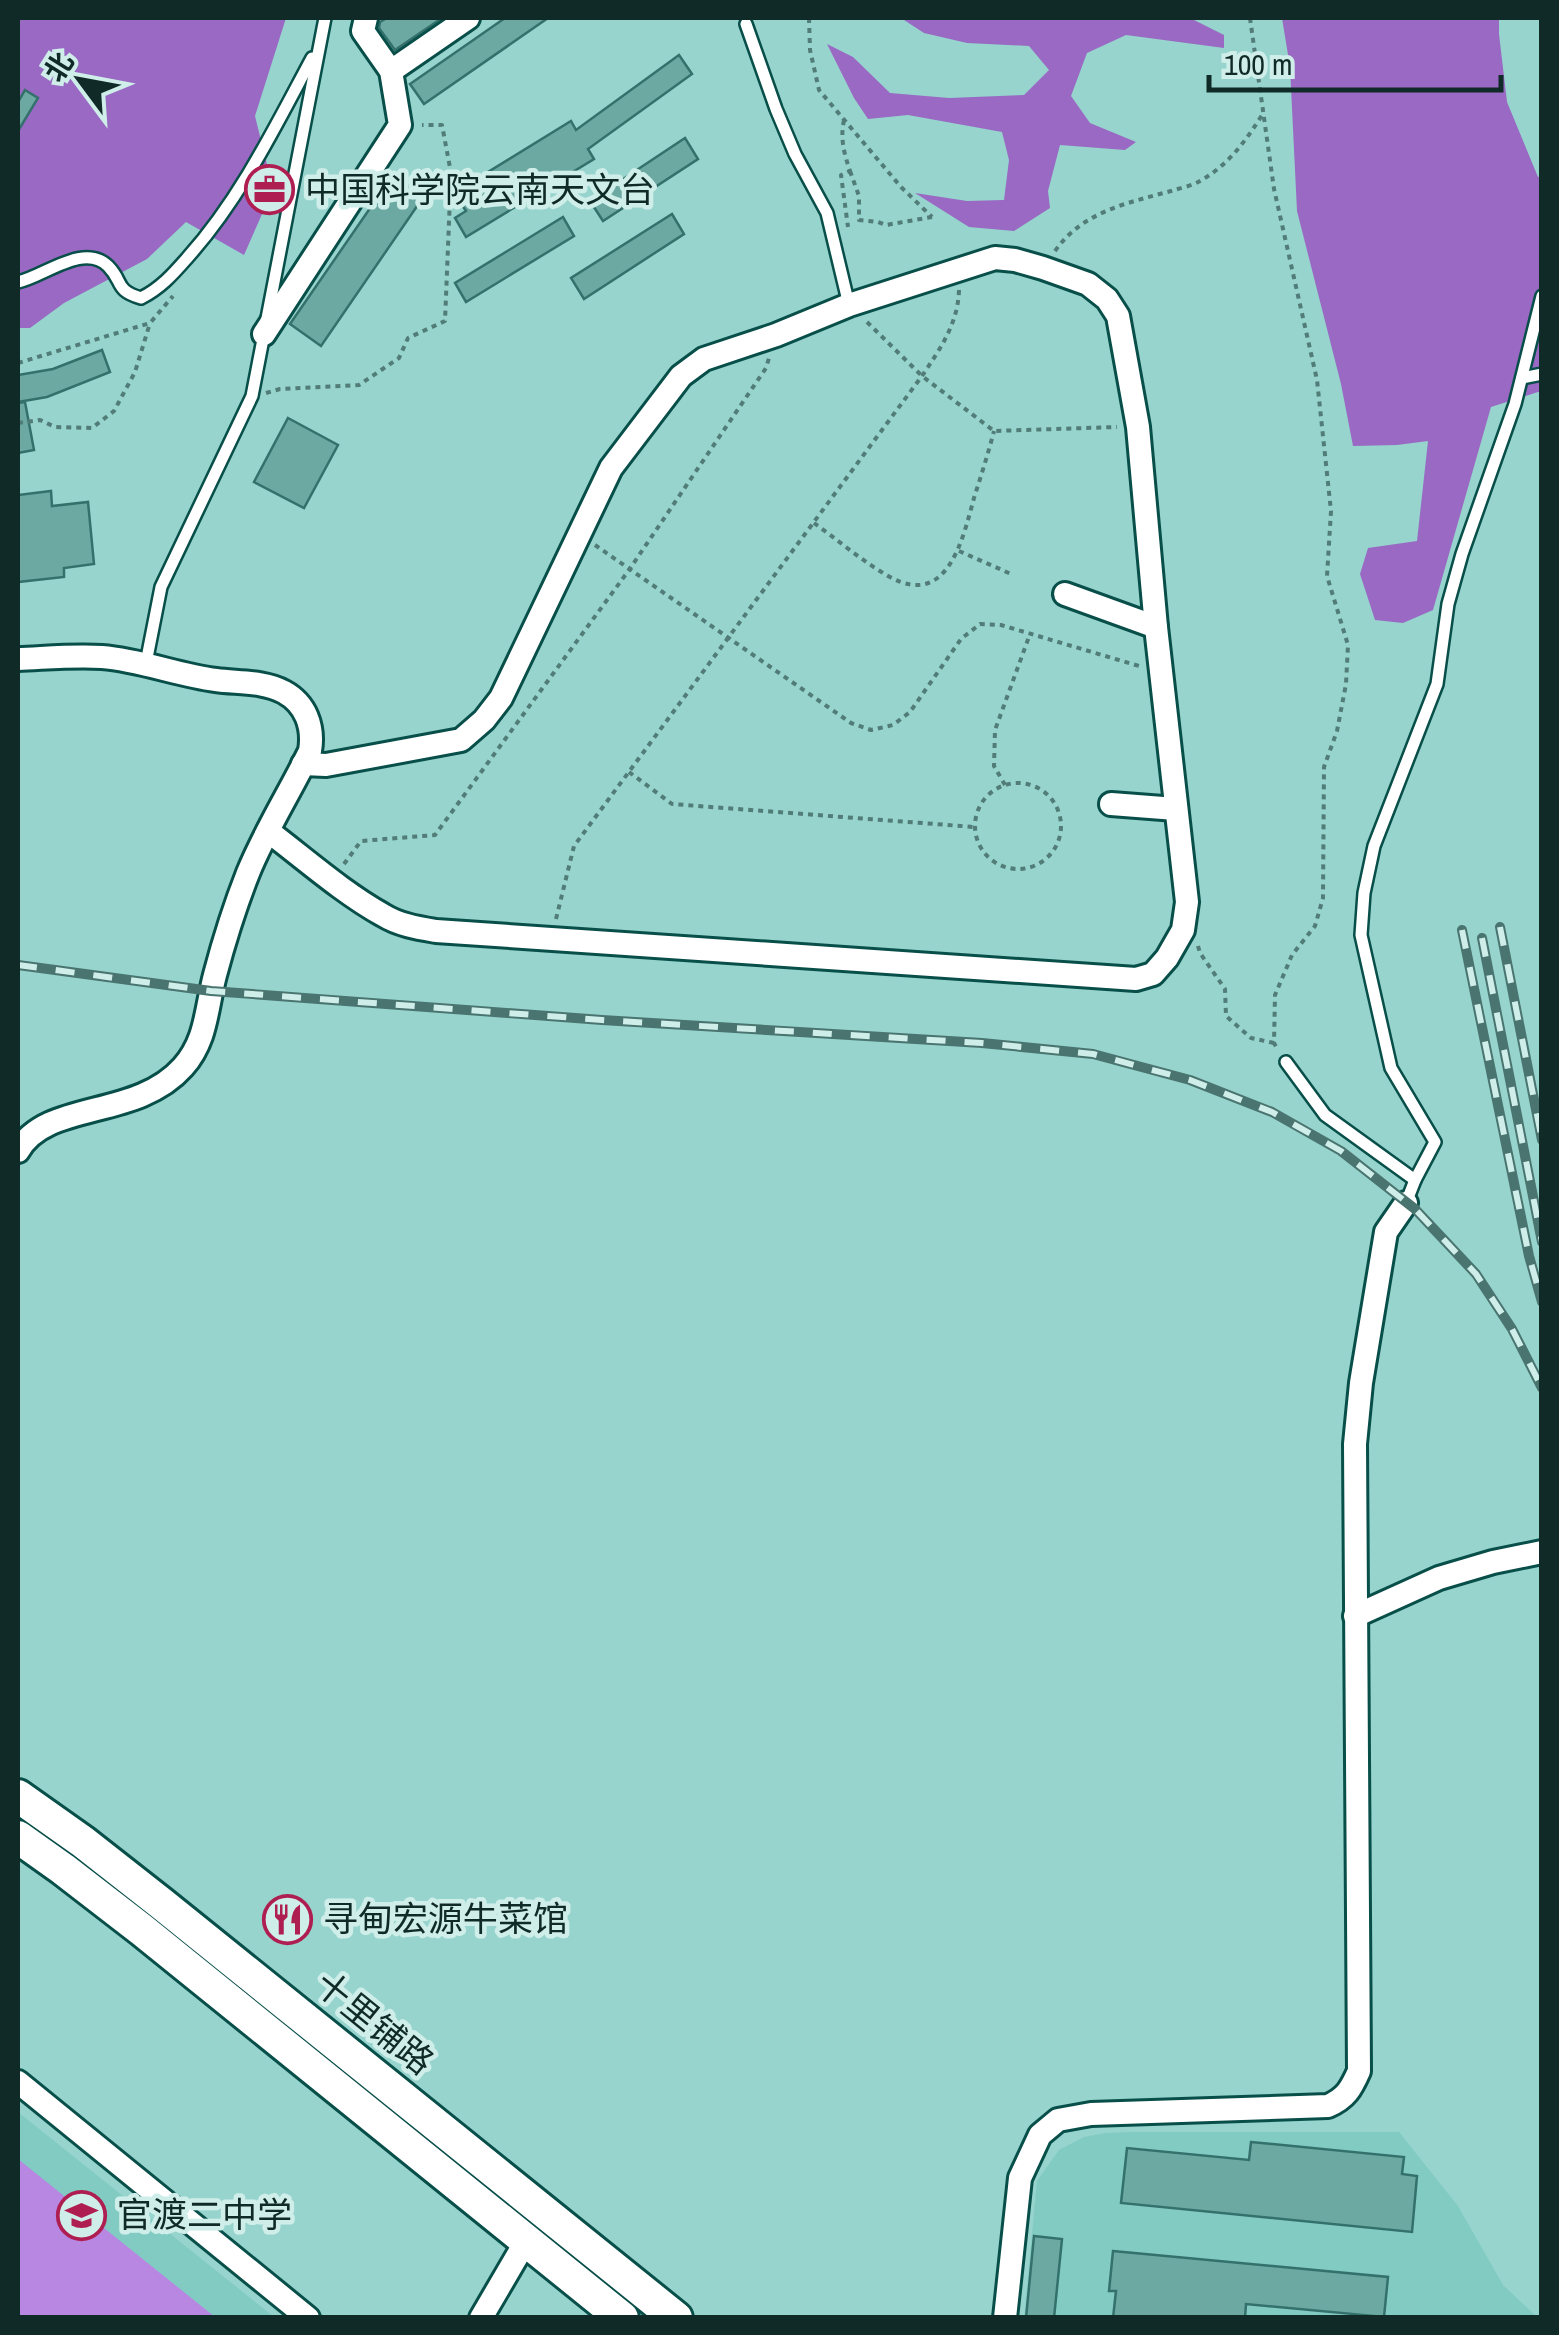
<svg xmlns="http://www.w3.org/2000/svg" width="1559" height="2335" font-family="'Archivo Narrow','Noto Sans SC',sans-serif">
  <rect width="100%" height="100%" fill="#96d4cd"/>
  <g fill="#82cbc3">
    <path d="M18,2112L274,2317H18Z"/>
    <path d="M1133,2132H1399L1458,2206L1503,2285L1537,2317L1024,2318L1037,2181L1059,2150L1084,2137L1106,2133Z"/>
  </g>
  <path fill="#b787e2" d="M18,2159L215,2317H18Z"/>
  <g fill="#9969c3">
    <path d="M18,18H286L255,116L273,189L244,255L186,222L147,259L64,303L30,328H18Z"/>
    <path d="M901,18H1190L1224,35V48L1126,35L1087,53L1071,96L1090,123L1136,142L1125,150L1060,145L1048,191L1050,208L1014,231L969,227L915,193L967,201L1004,200L1009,160L1002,132L908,115L868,119L854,98L827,44L853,57L890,93L949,98L1024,95L1049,70L1029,46L967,43L924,33Z"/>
    <path d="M1282,18H1499V34L1507,102L1538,177L1541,176V391L1491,407L1433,610L1403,623L1375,620L1360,574L1368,548L1417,541L1428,441L1397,445L1353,446L1341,384L1297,211L1290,67Z"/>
  </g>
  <g fill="#6ca9a2" stroke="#34716c" stroke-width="2.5">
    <path d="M387,18H442L395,50L379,28L380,22Z"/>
    <path d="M505,18H548L424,104L410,84Z"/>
    <path d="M679,55L692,74L588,149L594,159L466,237L455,218L466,211L454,193L571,121L576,130Z"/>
    <path d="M25,90L38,98L18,131V102Z"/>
    <path d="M685,138L698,159L603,221L590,201Z"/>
    <path d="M393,175L424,196L321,346L290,324Z"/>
    <path d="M672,214L684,234L584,299L571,278Z"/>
    <path d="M563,217L574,236L466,302L455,283Z"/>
    <path d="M102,350L110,372L47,397L18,402V375L53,369Z"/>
    <path d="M25,402L34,450L18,453V403Z"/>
    <path d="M288,418L338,445L304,508L254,482Z"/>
    <path d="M51,491L52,506L88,502L94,564L64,568V577L18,582V495Z"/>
    <path d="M1251,2142L1404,2157L1402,2174L1417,2176L1412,2232L1121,2203L1127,2148L1249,2160Z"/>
    <path d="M1034,2236L1062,2239L1054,2318H1026Z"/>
    <path d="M1113,2251L1388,2277L1384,2317L1246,2304L1245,2318H1113L1116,2291H1109Z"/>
  </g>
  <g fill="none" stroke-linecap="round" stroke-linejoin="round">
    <defs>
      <g id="lane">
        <path d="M746,24L776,109L795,154L827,213L849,305"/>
        <path d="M18,282C43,277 84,242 108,266C124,282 114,290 141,298C161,288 173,274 188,257C240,199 275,127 312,58"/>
        <path d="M1522,378L1542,374"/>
        <path d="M146,663L161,587L252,396L325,18"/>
        <path d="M1286,1062L1325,1115L1415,1180L1406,1203"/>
        <path d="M1415,1180L1435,1142L1391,1068L1361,935L1364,893L1374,846L1437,684L1448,604L1462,554L1515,404L1542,296"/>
      </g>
      <g id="street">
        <path d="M391,71L468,18"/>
        <path d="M264,334L400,125L391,71L363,31L366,18"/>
        <path d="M1065,594L1156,627"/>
        <path d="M18,659C45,658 75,655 102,657C141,660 177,675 216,680C237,683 264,681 284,692C306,704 314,727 310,751C290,792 265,831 248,873C235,906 224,941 215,975C206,1009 207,1040 183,1067C136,1120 47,1100 18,1151"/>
        <path d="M1111,804L1176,809"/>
        <path d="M268,831C305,859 342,892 383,915C399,925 418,928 436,931L1136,979L1153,974L1167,958L1183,930L1187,902L1156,627L1138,427L1118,316L1107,299L1088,284L1043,268L1015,260L995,258L849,305L776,335L704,359L681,376L611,468L501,698L484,720L461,740L326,765L303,764"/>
        <path d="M1355,1616L1439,1578L1493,1562L1542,1552"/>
        <path d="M18,2082L308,2318"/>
        <path d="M481,2318L526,2241"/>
        <path d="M1005,2318L1020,2178L1040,2135L1058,2120L1091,2114L1328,2106C1346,2098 1351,2089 1359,2071L1355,1444L1361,1383L1386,1232L1406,1203"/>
      </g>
      <g id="secondary">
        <path d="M18,1796L83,1842L162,1904L676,2318"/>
        <path d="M18,1837L63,1869L142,1930L622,2318"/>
      </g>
    </defs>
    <use href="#lane" stroke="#084e49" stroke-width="16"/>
    <use href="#street" stroke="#084e49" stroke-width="28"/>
    <use href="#secondary" stroke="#084e49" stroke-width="38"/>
    <g stroke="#517c77" stroke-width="4" stroke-dasharray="5 5" stroke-linecap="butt">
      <path d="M809,18L810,50L819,90L901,187L932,217"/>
      <path d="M1250,18L1274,189L1317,380L1331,511L1327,576L1348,645L1346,684L1337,731L1324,767L1323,898L1315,926L1292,955L1275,995L1274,1043L1278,1050"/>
      <path d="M844,120C840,139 844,153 850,171L841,175L848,227"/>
      <path d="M850,171L859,196V220L878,222L886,225L932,217"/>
      <path d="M1055,251C1082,212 1127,203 1171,191C1180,188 1192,186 1200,181C1229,165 1247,139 1264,112"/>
      <path d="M867,322L922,376L994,431L1117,427"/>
      <path d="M18,363L150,323L173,296"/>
      <path d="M266,393L280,389L359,385L399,358L408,338L445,321L451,173L442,125H422"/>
      <path d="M18,423L40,420L55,427L92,428L114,411L135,372L150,323"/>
      <path d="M814,523C838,540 863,562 890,577C948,609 963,538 974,498C981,476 988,454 994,431"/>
      <path d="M595,545L851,723L871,730L893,725L910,712L961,639L980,624L1001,625L1139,666"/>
      <path d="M959,551L1011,574"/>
      <path d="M629,772L672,804L974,827"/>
      <circle cx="1018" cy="826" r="43"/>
      <path d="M1005,785L994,766L995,730L1030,634"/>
      <path d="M344,864L361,841L435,835L629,570L766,368L769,358"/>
      <path d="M556,919L574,846L922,376C940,349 958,324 959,290"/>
      <path d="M1198,946L1200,953L1225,989L1226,1016L1251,1038L1274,1043"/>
    </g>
    <use href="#lane" stroke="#fff" stroke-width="11"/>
    <use href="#street" stroke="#fff" stroke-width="22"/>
    <use href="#secondary" stroke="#fff" stroke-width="32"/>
    <defs>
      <g id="rail">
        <path d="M1500,927L1542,1140"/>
        <path d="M1462,930L1529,1256L1542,1302"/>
        <path d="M1482,938L1542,1242"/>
        <path d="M18,965L211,991L602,1020L982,1043L1093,1054L1190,1080L1272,1112L1341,1151L1415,1209L1476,1274L1512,1329L1542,1388"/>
      </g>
    </defs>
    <use href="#rail" stroke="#4a746f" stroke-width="10"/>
    <use href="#rail" stroke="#cfeeea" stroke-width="6" stroke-dasharray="19" stroke-linecap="butt"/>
  </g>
  <defs>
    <symbol id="office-ring" viewBox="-11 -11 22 22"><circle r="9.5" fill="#cfeeea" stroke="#af1e50" stroke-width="1.5"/><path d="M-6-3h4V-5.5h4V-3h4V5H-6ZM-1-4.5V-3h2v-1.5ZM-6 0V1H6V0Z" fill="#af1e50"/></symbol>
    <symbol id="restaurant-ring" viewBox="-11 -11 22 22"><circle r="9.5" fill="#cfeeea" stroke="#af1e50" stroke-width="1.5"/><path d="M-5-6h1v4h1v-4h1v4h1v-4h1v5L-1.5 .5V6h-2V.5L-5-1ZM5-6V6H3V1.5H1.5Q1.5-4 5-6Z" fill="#af1e50"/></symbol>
    <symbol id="school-ring" viewBox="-11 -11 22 22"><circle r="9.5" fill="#cfeeea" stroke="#af1e50" stroke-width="1.5"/><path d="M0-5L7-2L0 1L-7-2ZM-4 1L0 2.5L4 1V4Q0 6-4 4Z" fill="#af1e50"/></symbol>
  </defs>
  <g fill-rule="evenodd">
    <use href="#office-ring" x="242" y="162" width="55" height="55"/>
    <use href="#restaurant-ring" x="260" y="1892" width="55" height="55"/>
    <use href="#school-ring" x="54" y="2188" width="55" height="55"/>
  </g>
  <g text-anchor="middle" stroke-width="9" stroke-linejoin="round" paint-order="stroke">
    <g font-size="35" fill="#102a27" stroke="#cfeeea" text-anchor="start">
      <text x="305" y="202">中国科学院云南天文台</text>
      <text x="323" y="1931">寻甸宏源牛菜馆</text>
      <text x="117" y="2227">官渡二中学</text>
    </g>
    <g font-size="35" fill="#102a27" stroke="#cfeeea">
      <text transform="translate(374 2023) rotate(39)" y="12">十里铺路</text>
    </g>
  </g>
  <rect width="1559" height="2335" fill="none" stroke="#102a27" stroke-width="40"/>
  <g transform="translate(80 80) rotate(302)" stroke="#cfeeea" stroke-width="8" paint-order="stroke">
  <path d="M0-8L18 38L0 25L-18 38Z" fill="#102a27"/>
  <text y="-15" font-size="28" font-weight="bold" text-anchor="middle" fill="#102a27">北</text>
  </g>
  <path d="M1209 75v15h292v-15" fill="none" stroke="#102a27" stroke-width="5"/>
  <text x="1224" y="75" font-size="30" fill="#102a27" stroke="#cfeeea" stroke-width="8" paint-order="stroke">100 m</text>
</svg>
